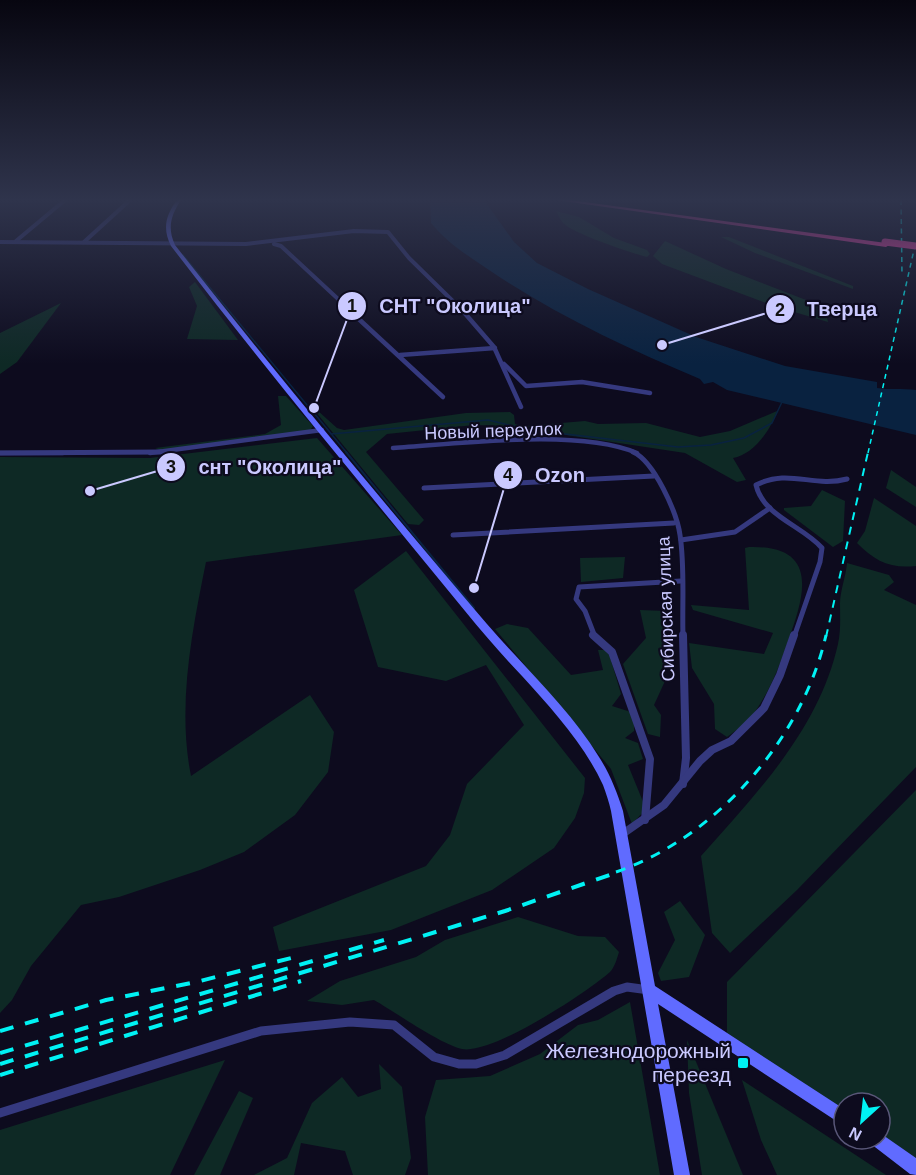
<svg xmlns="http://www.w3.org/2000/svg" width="916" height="1175" font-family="Helvetica,sans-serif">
  <rect width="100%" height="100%" fill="#0d0b1e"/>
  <g fill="#0e2925">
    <path d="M556,211L579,217L614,238L647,250L650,254L647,257C631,253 574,234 563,223C560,220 558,214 556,211Z"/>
    <path d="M721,237H729L853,286V289L755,253Z"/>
    <path d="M665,241L726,269L819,305L825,310L828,322L774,306L662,264L653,256Z"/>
    <path d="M195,282L238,340L187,339L197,306L189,287Z"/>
    <path d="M61,303L17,362L0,374V333Z"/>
    <path d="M278,396H286L313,426L309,432L161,450L155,448L265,434L281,425Z"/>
    <path d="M317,410L337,428L344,430L466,413L510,412L514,415L515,424L525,426L585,421L598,424L646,423L700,437L730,431L777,411C771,430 753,455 733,458L746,480L737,482L685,453L506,426L474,425L387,434L366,452L424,520L419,525L408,524L315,411Z"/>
    <path d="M317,438L402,535L206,562C192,631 177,706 191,776L310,695L334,732L328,772L295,815L244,852L200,870L119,897L81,905L31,966L12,1000L0,1013V457L150,458Z"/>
    <path d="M891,470L916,487V507L886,488Z"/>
    <path d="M822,490L845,501L843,541L833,547L784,510V508L811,506Z"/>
    <path d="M874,498L916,526V566C890,569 875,561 857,543L865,531Z"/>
    <path d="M749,547C820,545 805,595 788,641C779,668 769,693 752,716C746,724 735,731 727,737L715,729L714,704L692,668L689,643L764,654L773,633L693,610L691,605L749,610L745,548Z"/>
    <path d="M406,551L585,778L584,793L575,818L554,848L492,890L391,930L279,951L273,927L426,866L450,835L467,784L524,725L486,665L446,681L378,667L354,590Z"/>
    <path d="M625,557L623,578L581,582L580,558Z"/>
    <path d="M847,563L889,575L894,582L884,590L916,605V767L797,890L730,953L712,933L701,856C757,793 819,729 838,644C841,630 840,618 840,604C840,591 846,576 847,563Z"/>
    <path d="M640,610L666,611L665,681L654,705L661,715L660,737L648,734L623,664L646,638Z"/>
    <path d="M507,624L528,628L571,675L603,670L598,650H608L621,694L612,706L634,713V731L625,738L638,743L643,759L628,765L646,809L632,824L611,769L495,629Z"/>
    <path d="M916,790V1158L880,1134V1103H844V1110L727,1033V982Z"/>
    <path d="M680,901L705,935L689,977L661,981L658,973L675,940L664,912Z"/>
    <path d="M518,917L578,936L605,937L619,952C617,958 615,967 610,972C586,993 492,1055 462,1049C440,1044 395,1012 374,1000L342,1005L307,1001L340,981L416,957L445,940Z"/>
    <path d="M630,1002L660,1175H428L425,1117L436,1080L490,1076L540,1054L578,1025L598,1020Z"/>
    <path d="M687,1040L743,1175H702L689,1093Z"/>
    <path d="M225,1060L170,1175H0V1130Z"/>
    <path d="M379,1064L402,1087L411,1158L405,1175H353L345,1151L301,1143L294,1175H254L287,1158L312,1103L342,1077L358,1097L381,1089Z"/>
    <path d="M742,1080L886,1175H777L761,1140Z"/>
    <path d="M239,1091L253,1098L220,1175H194Z"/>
  </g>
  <path fill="#092240" d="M430,200H484L514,242L537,263L588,289L696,337L785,366L877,382V388C888,390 902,388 916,390V435L727,390L713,382L704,384L700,379C627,348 558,316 492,272C470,257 448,244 431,223Z"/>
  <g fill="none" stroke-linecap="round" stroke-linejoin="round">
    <g stroke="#092240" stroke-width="1.5">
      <path d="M183,255L307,405"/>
      <path d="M314,413L347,453"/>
      <path d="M331,434L488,420L530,430L678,447L711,445L744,438L772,423L782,402"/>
    </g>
    <path stroke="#092240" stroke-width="2" d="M346,452L474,608"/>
    <g stroke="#35397f" stroke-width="4">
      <path d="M16,241L65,200"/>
      <path d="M0,242L246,244L354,231L388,232L409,258L463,311"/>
      <path d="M84,242L130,200"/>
      <path d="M274,244L281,246L351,311"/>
    </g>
    <g stroke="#35397f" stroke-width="4.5">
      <path d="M349,310L443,397"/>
      <path d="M462,310L494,347L521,407"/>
      <path d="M400,355L495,348"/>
      <path d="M504,364L526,386L582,382L650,393"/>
      <path d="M393,448C459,444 577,428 637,453"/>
      <path d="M0,453H63"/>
      <path d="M150,453L322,430"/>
    </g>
    <g stroke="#35397f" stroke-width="5">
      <path d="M633,452C654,461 677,513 680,535C685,567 682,603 683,637"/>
      <path d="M0,453L161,452"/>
      <path d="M424,488L654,476"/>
      <path d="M453,535L674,523"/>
      <path d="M681,540L735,532L770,508"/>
      <path d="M595,637L585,611L576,599L579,587L681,581"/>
      <path d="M794,637L820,562L822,548C803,526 763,516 756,485C789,468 813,488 847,479"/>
    </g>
    <g stroke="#35397f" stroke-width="8">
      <path d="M593,635L612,652L650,759L645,820"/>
      <path d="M683,635L686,758L683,784"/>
      <path d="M621,835L664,805L700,761L712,750L731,741L764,708L780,675L794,635"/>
    </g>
    <path stroke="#35397f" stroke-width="9" d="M0,1113L261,1031L350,1022L394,1025L434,1057L459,1064H476L505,1055L614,991L627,987L649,990"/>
    <g fill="#606bff" fill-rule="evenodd">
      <path d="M177,200H181C171,215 167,228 175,245C269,365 366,481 464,597C481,617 497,636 515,655C545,688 576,719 599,757C610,774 617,792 623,811L655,986L844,1109V1126L658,1004L690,1175H674L611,811C609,802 606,793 603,785C584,744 552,709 522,676C502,655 483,633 465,611C366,490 266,370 171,246C162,228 166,215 177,200Z"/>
      <path d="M880,1133L916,1158V1175L910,1174L871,1144L868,1139H880Z"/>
    </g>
    <path fill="#ff44af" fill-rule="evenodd" d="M556,200H570L886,243L889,245L886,247Z"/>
    <g stroke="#00f2f4" stroke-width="1.5" stroke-dasharray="5 4.5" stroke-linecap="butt">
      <path d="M901,200L902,275"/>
      <path d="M868,453L916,241"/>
    </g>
    <path stroke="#00f2f4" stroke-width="2" stroke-dasharray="8 7" stroke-linecap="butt" d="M826,637L868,452"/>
    <path stroke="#00f2f4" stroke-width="3" stroke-dasharray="10 9" stroke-linecap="butt" d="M616,872C716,838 803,738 826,635"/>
    <g stroke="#00f2f4" stroke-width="4" stroke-dasharray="14 12" stroke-linecap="butt">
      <path d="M0,1031L106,1000L196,982L299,956"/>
      <path d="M0,1053L384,940"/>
      <path d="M0,1064L505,911L621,871"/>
      <path d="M0,1075L301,981"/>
    </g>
    <path stroke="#ff44af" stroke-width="7" d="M885,242L916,246"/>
  </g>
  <linearGradient id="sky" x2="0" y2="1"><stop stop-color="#070610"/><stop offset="0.55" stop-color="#2f344c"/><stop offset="1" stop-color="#2f344c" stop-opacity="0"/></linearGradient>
  <rect width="916" height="364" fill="url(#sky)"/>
  <rect fill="#00f2f4" stroke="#0d0b1e" stroke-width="2" x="737" y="1057" width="12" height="12" rx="3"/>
  <g text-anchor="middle" stroke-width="4.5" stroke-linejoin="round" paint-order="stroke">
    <g font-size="18" fill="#cac9ff" stroke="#0d0b1e">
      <text transform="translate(493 431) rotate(-2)" y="6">Новый переулок</text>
      <text transform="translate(666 609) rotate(-92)" y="6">Сибирская улица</text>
    </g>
    <g font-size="21" fill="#cac9ff" stroke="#0d0b1e" text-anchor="end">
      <text x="731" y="1058">Железнодорожный<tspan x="731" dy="24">переезд</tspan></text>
    </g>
  </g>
  <path fill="none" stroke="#cac9ff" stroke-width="2" d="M314 408L352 306M662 345L780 309M90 491L171 467M474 588L508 475"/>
  <g fill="#cac9ff" stroke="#0d0b1e" stroke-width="2">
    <circle cx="314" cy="408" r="6"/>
    <circle cx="662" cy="345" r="6"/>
    <circle cx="90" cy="491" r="6"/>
    <circle cx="474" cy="588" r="6"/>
    <circle cx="352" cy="306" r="15"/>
    <circle cx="780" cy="309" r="15"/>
    <circle cx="171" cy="467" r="15"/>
    <circle cx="508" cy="475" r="15"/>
  </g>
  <g font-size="18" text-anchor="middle" font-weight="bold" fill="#111">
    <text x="352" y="312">1</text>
    <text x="780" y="316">2</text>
    <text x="171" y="473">3</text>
    <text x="508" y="481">4</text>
  </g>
  <g font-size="20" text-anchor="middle" font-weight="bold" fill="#cac9ff" stroke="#0d0b1e" stroke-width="4.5" stroke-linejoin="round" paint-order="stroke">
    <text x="455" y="313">СНТ "Околица"</text>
    <text x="842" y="316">Тверца</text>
    <text x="270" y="474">снт "Околица"</text>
    <text x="560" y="482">Ozon</text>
  </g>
  <g transform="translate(862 1121) rotate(207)"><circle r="28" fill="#0d0b1e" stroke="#595778" stroke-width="1.5"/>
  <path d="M0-4.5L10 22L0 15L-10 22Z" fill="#00f2f4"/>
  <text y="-9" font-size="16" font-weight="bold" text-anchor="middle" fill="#cac9ff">N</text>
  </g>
</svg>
